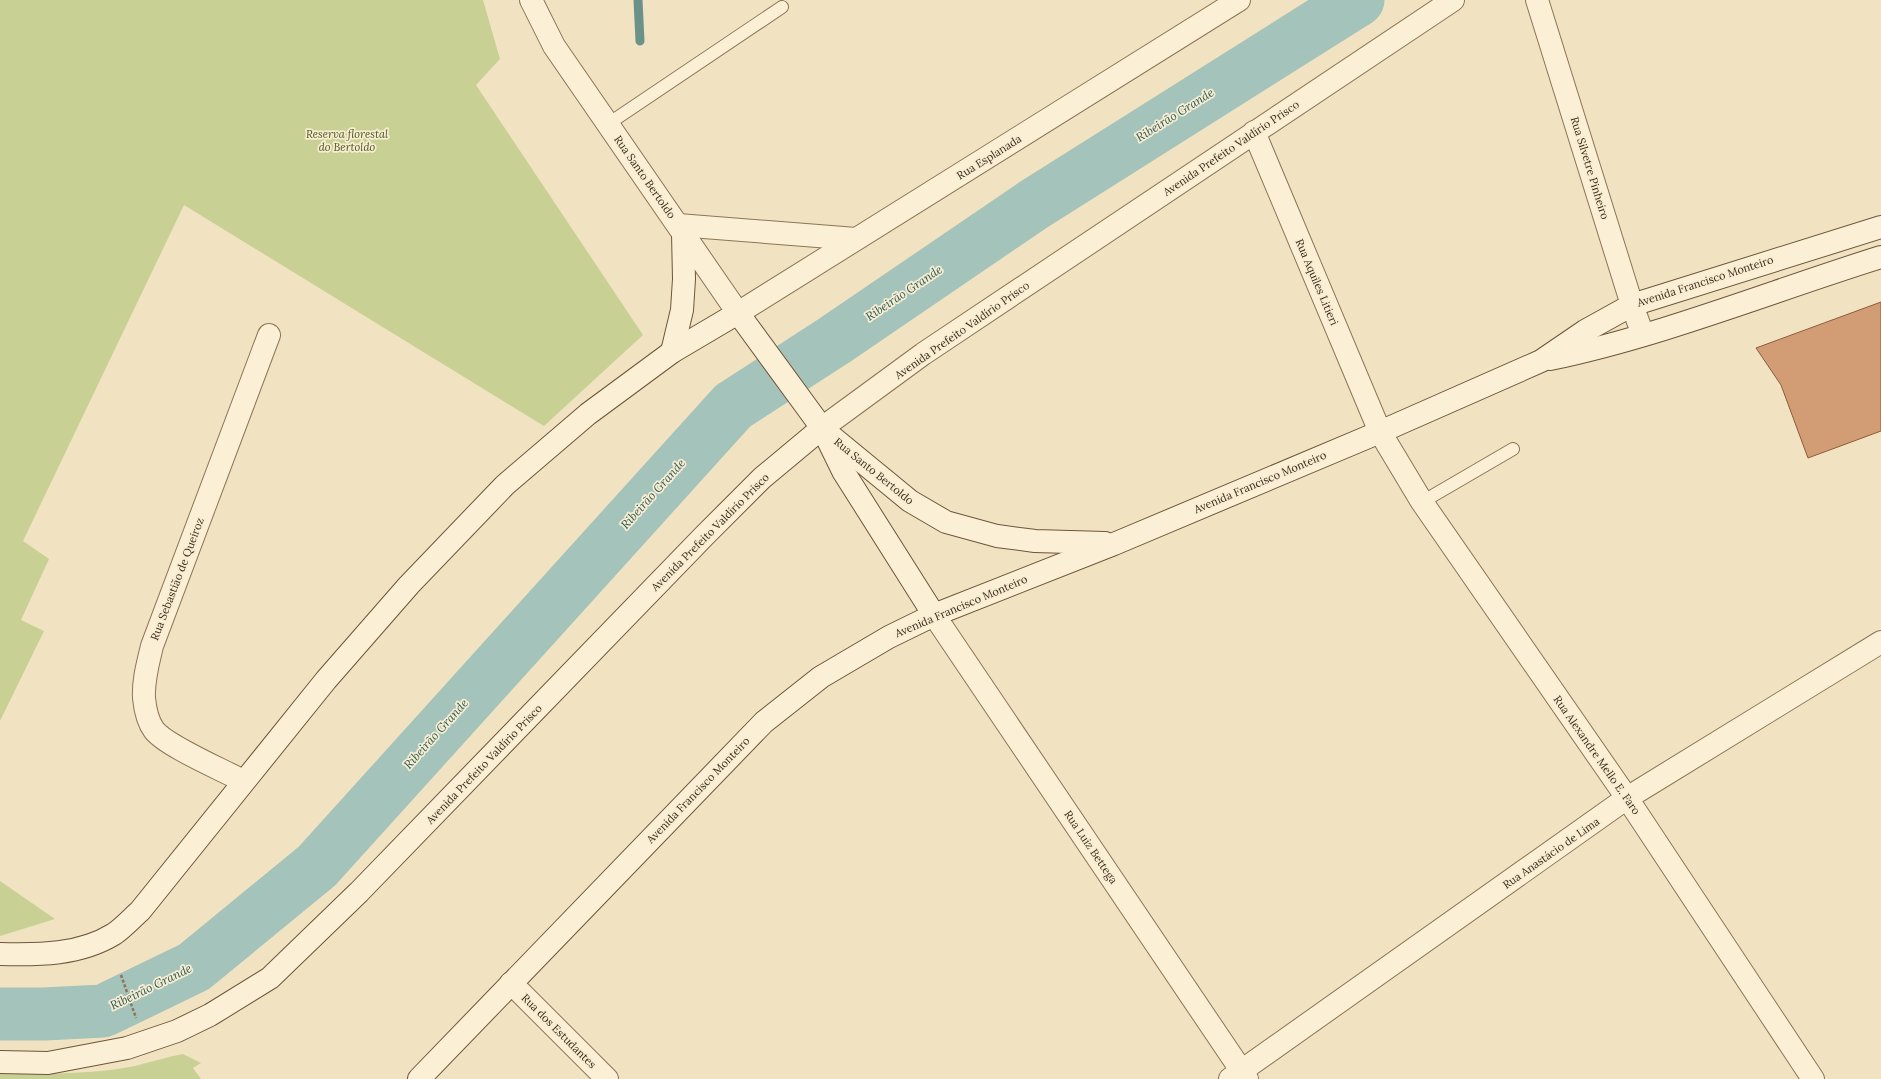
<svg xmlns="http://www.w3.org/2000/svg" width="1881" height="1079" font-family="Lora,serif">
  <rect width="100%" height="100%" fill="#f1e3c1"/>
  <g fill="#c8d094">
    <path d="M0,0H483L500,59L476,85L643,335L544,426L184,205L23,541L49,559L21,620L44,631L0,721Z"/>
    <path d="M0,881L55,919L0,936Z"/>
    <path d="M183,1054L201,1063L193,1068L201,1079H0V1072C40,1075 96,1074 135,1066C151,1062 167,1057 183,1054Z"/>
  </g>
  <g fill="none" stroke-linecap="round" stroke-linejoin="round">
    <path stroke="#6a9288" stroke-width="9" d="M638,0L640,41"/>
    <path stroke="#a4c3ba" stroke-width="53" d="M0,1014H44L103,1011L194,967L317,866L733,406L835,340L1033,205L1358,0"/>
  </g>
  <path fill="#d29c74" stroke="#8d5c3b" d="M1881,302V431L1808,458L1781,385L1756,348Z"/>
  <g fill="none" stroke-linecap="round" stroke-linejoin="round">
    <defs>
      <g id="service">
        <path d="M608,124L782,7"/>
        <path d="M1422,502L1513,449"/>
      </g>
      <g id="minor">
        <path d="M1537,0L1632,305L1643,335"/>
        <path d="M1254,132L1380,432L1422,502L1627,798L1813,1079"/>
        <path d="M738,313L1239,0"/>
        <path d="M934,615L1247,1079"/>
        <path d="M243,781C223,770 166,746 154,730C148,722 145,708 144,698C143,680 148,663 152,646L269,335"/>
        <path d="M511,983L607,1079"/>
        <path d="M1230,1079L1627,798L1881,642"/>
      </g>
      <g id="tertiary">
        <path d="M531,0L554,46L738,313"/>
        <path d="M678,225L856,239"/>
        <path d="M822,428L923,354L1453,0"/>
      </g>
      <g id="secondary">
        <path d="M672,352L682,310L684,279L683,233"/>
        <path d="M1550,359C1661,336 1772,291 1881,257"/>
        <path d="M826,432L910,501L946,522L997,536L1035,541L1105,543"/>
        <path d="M0,954C39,955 80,955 114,934C123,928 132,918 140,911L326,680L409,585L505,485L588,414L672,352L738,313L822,428L843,471L934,615"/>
        <path d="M0,1062L48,1063L127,1048L177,1031L210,1015L270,978L359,892L705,535L762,478L822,428"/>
        <path d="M419,1079L764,722L821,677L889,637L934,615L1114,544L1380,432L1541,361L1585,331L1632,305L1881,227"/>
      </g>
    </defs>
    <use href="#service" stroke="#8c7457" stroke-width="14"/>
    <use href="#minor" stroke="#8c7457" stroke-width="24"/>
    <use href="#tertiary" stroke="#8c7457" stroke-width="24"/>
    <use href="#secondary" stroke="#6e553b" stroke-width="24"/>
    <path stroke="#8c7457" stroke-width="2.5" stroke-dasharray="3 2" stroke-linecap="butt" d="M121,975L136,1018"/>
    <use href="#service" stroke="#fbf0d5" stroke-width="12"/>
    <use href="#minor" stroke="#fbf0d5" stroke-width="22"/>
    <use href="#tertiary" stroke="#fbf0d5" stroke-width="22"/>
    <use href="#secondary" stroke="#fbf0d5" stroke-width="22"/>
  </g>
  <g text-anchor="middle" stroke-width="3.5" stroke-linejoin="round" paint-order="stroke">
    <g font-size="11" font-style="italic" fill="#4a5822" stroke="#f8edd1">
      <text x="347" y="138">Reserva florestal<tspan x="347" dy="13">do Bertoldo</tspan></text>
    </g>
    <g font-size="11" fill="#3b2b1d" stroke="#f8edd1">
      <text transform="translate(1231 148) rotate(-34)" y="4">Avenida Prefeito Valdírio Prisco</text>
      <text transform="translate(989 157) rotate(-32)" y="4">Rua Esplanada</text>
      <text transform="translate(1590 168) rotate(73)" y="4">Rua Silvetre Pinheiro</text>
      <text transform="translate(645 177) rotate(55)" y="4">Rua Santo Bertoldo</text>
      <text transform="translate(1705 281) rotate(-18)" y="4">Avenida Francisco Monteiro</text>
      <text transform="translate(1317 282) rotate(67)" y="4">Rua Aquiles Litieri</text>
      <text transform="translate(962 330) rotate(-35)" y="4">Avenida Prefeito Valdírio Prisco</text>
      <text transform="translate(874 471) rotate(39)" y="4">Rua Santo Bertoldo</text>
      <text transform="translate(1260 482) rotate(-23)" y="4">Avenida Francisco Monteiro</text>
      <text transform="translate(710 532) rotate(-45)" y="4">Avenida Prefeito Valdírio Prisco</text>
      <text transform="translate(177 579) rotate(-69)" y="4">Rua Sebastião de Queiroz</text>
      <text transform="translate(961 606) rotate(-23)" y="4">Avenida Francisco Monteiro</text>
      <text transform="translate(1597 755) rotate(55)" y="4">Rua Alexandre Mello E. Faro</text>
      <text transform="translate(484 764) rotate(-46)" y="4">Avenida Prefeito Valdírio Prisco</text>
      <text transform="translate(698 790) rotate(-46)" y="4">Avenida Francisco Monteiro</text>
      <text transform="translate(1091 847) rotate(56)" y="4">Rua Luiz Bettega</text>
      <text transform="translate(1551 853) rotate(-35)" y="4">Rua Anastácio de Lima</text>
      <text transform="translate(559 1031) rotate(45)" y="4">Rua dos Estudantes</text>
    </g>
    <g font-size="12" font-style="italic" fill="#2b5b59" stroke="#f8edd1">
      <text transform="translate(1175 115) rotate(-32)" y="4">Ribeirão Grande</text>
      <text transform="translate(904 293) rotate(-34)" y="4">Ribeirão Grande</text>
      <text transform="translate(653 494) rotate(-48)" y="4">Ribeirão Grande</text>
      <text transform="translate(436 734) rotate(-48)" y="4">Ribeirão Grande</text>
      <text transform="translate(151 987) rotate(-26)" y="4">Ribeirão Grande</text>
    </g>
  </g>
</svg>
